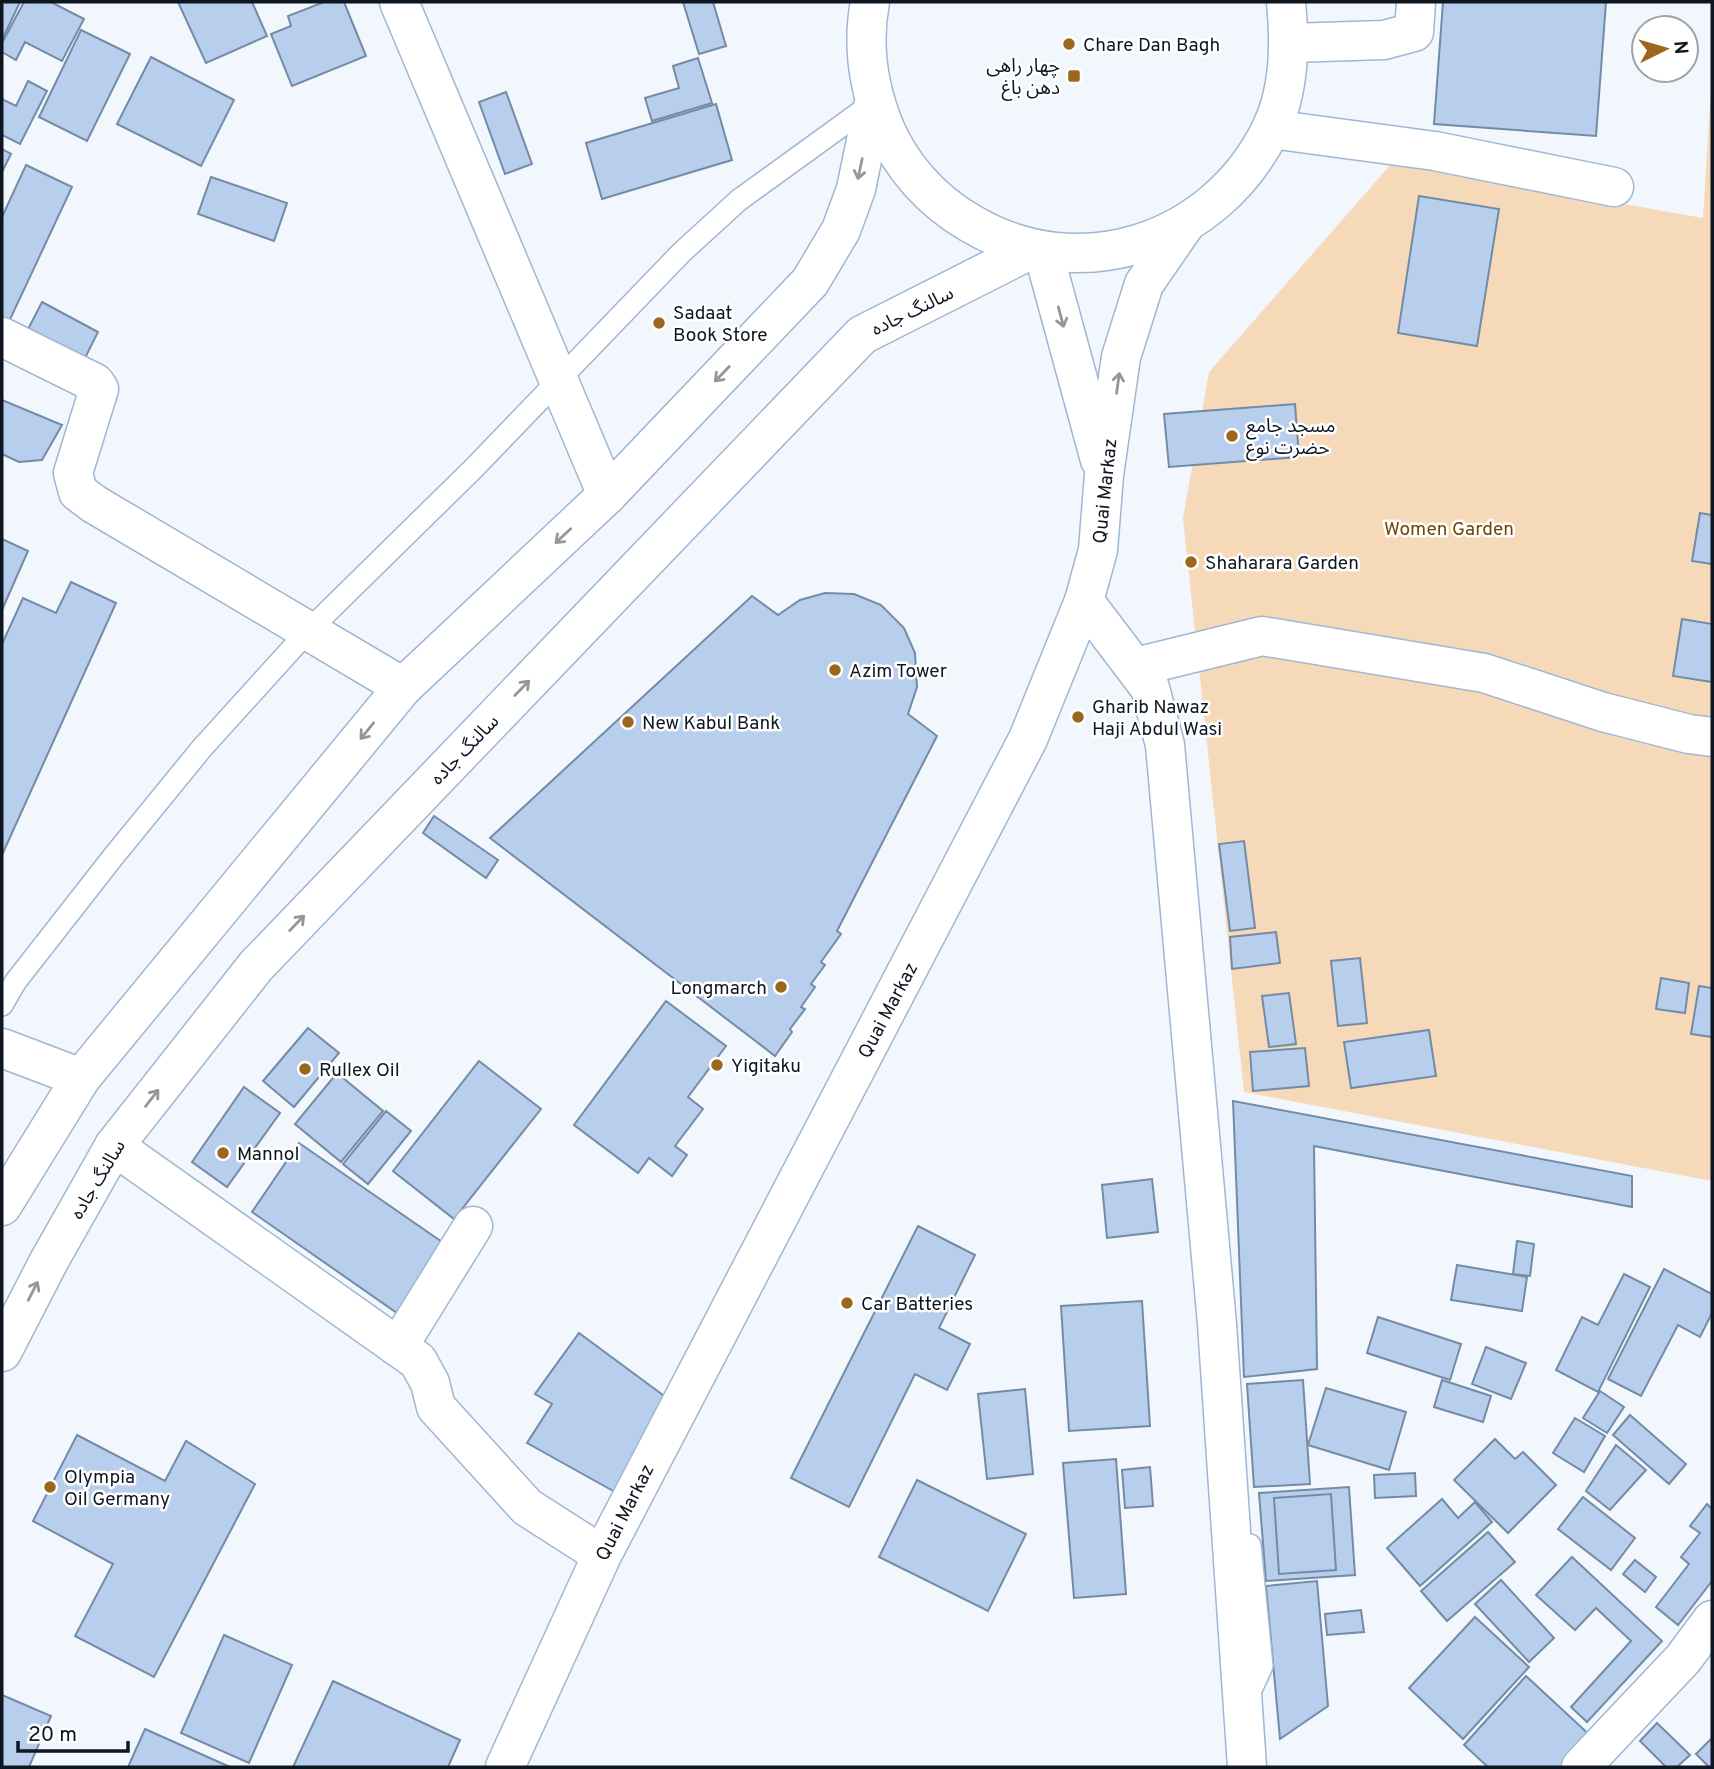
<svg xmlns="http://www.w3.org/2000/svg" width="1714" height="1769" font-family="Overpass,'Noto Sans Arabic',sans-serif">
  <rect width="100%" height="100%" fill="#f2f7fd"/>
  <path fill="#f6d9b9" d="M1712,72V1181L1244,1092L1183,518L1209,372L1392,163L1703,218Z"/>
  <g fill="#b7cfec" stroke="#748ba6" stroke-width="2">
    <path d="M2,2H20L2,40Z"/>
    <path d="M24,2H51L84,19L62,61L25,42L16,60L2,52V43Z"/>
    <path d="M178,2H252L267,36L206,63Z"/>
    <path d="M324,2H344L366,56L292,86L271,34L291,26L288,16Z"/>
    <path d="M683,2H713L726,46L699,54Z"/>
    <path d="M1443,2H1606L1596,136L1434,124Z"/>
    <path d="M81,30L130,54L87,141L39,117Z"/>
    <path d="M151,57L234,100L201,166L117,124Z"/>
    <path d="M698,58L712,103L652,121L645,98L679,88L673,66Z"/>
    <path d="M28,81L47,91L20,144L2,135V99L16,106Z"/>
    <path d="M506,92L532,164L505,174L479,102Z"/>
    <path d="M716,104L732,160L602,199L586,143Z"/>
    <path d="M2,149L11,154L2,172Z"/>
    <path d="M26,165L72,187L6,328L2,326V217Z"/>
    <path d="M211,177L287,203L274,241L198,214Z"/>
    <path d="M1419,196L1499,209L1477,346L1398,333Z"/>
    <path d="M42,302L98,332L82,364L25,335Z"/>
    <path d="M2,400L62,425L42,460L19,462L2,454Z"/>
    <path d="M1295,404L1299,457L1169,467L1164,414Z"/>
    <path d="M1700,513L1712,515V564L1692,561Z"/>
    <path d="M2,539L28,551L2,610Z"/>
    <path d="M71,582L116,603L2,855V644L23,598L56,613Z"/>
    <path d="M825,593L854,594L881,605L904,628L915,653L917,687L908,714L937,736L837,931L841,934L821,962L825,965L811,984L815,987L801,1007L805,1009L790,1029L792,1032L775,1056L490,838L752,596L778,615L800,600Z"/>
    <path d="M1682,619L1712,624V682L1673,676Z"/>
    <path d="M434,816L498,860L486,878L423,833Z"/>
    <path d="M1244,841L1255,928L1230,931L1219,844Z"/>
    <path d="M1276,932L1280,963L1232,969L1230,937Z"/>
    <path d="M1360,958L1367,1023L1338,1026L1331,961Z"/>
    <path d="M1661,978L1689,983L1685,1013L1656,1009Z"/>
    <path d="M1699,986L1712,988V1037L1691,1034Z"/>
    <path d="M1289,993L1296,1044L1269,1047L1262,996Z"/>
    <path d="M666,1001L726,1046L688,1097L703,1109L675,1146L687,1155L672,1176L649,1158L638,1173L574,1125Z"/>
    <path d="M308,1028L339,1053L294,1107L263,1081Z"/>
    <path d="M1429,1030L1436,1076L1351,1088L1344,1042Z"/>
    <path d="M1305,1048L1309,1086L1253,1091L1250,1052Z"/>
    <path d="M479,1061L541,1109L454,1219L393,1171Z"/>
    <path d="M337,1073L383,1111L341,1162L295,1124Z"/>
    <path d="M244,1087L280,1113L227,1187L192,1162Z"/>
    <path d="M1233,1101L1632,1176V1207L1314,1146L1317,1369L1244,1377Z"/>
    <path d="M386,1111L411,1131L368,1184L343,1164Z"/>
    <path d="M299,1143L445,1244L397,1313L252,1212Z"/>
    <path d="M1152,1179L1158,1232L1107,1238L1102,1185Z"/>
    <path d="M918,1226L975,1255L939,1328L970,1344L947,1390L915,1374L849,1507L791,1478Z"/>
    <path d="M1517,1241L1534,1244L1530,1276L1513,1274Z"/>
    <path d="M1457,1265L1527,1277L1522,1311L1451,1300Z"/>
    <path d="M1664,1269L1712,1294V1313L1700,1337L1678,1325L1641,1396L1608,1379Z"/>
    <path d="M1624,1274L1650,1287L1598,1392L1556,1370L1582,1317L1598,1325Z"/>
    <path d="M1142,1301L1150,1426L1069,1431L1061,1306Z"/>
    <path d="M1378,1317L1461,1344L1450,1380L1367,1353Z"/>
    <path d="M579,1333L667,1398L615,1492L527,1443L552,1404L535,1394Z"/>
    <path d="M1486,1347L1526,1363L1511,1399L1472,1384Z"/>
    <path d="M1303,1380L1310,1484L1254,1487L1247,1384Z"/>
    <path d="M1442,1380L1491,1396L1483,1422L1434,1407Z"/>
    <path d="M1326,1388L1406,1412L1389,1470L1308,1445Z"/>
    <path d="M1025,1389L1033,1474L987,1479L978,1394Z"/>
    <path d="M1600,1391L1624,1407L1607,1433L1583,1418Z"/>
    <path d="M1630,1415L1686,1464L1669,1484L1613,1435Z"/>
    <path d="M1575,1418L1605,1436L1584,1472L1553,1453Z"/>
    <path d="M77,1435L165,1481L186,1441L255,1484L154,1677L75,1636L113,1564L33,1521Z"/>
    <path d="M1495,1439L1515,1459L1523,1452L1556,1485L1508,1533L1454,1480Z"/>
    <path d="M1616,1445L1646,1470L1610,1510L1586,1491Z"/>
    <path d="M1116,1459L1126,1594L1074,1598L1063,1463Z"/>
    <path d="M1150,1467L1153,1506L1125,1508L1122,1470Z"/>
    <path d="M1415,1473L1416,1496L1375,1498L1374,1475Z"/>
    <path d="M917,1480L1026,1534L988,1611L879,1557Z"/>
    <path d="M1349,1487L1355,1575L1266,1581L1259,1493Z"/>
    <path d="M1331,1494L1336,1570L1279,1574L1274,1498Z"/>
    <path d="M1583,1497L1635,1538L1611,1570L1558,1529Z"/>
    <path d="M1442,1499L1458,1518L1475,1502L1492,1522L1420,1586L1387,1548Z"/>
    <path d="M1707,1504L1712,1509V1581L1678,1625L1656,1607L1689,1564L1681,1557L1700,1533L1690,1526Z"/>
    <path d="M1488,1532L1515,1562L1447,1621L1421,1591Z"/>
    <path d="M1572,1557L1662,1641L1587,1722L1571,1707L1631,1641L1596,1608L1575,1630L1536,1595Z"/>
    <path d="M1635,1560L1656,1577L1645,1592L1623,1574Z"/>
    <path d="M1501,1580L1554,1638L1529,1662L1475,1604Z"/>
    <path d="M1317,1581L1328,1706L1280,1739L1266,1586Z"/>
    <path d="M1361,1610L1364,1632L1327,1635L1325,1614Z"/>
    <path d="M1475,1617L1529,1667L1463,1739L1409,1688Z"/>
    <path d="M224,1635L292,1665L249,1763L181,1733Z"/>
    <path d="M1526,1676L1594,1739L1568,1767H1488L1464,1745Z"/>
    <path d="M333,1681L460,1740L448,1767H293Z"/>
    <path d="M2,1695L51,1716L29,1767H2Z"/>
    <path d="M1657,1723L1690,1755L1677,1767H1666L1640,1741Z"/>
    <path d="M145,1729L230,1767H128Z"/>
    <path d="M1712,1738V1767H1709L1696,1754Z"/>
  </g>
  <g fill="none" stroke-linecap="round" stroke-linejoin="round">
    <defs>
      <g id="lane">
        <path d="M2,1005L16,981L113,857L202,748L308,631L474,468L682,252L739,200L873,103"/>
        <path d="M1249,1694L1262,1666L1250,1545"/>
      </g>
      <g id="street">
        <path d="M399,2L607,495"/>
        <path d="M1290,43L1384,40L1414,32L1416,2"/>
        <path d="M1271,129L1435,151L1614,187"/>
        <path d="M2,337L95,383L99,389L73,473L78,492L94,504L403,687"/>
        <path d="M1136,667L1262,636L1484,673L1603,712L1689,734L1712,737"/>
        <path d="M2,1048L81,1078"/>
        <path d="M114,1146L418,1361L430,1383L436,1407L527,1507L602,1555"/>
        <path d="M398,1347L473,1226"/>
        <path d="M1581,1767L1683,1659L1712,1620"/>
      </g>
      <g id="secondary">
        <path d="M1043,251L1100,460"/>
        <path d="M1084,601L1150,688L1165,745L1217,1324L1247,1767"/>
        <path d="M505,1767L602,1555L1028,739L1084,601L1098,550L1104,475L1121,357L1144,284L1184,226"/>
      </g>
      <g id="highway">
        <path d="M870,2C862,44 868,86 884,126C901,167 932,201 970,223C1079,288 1214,243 1270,131C1290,91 1290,45 1286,2"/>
        <path d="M2,1206L81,1078L403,687L607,495L810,282L841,230L856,189L874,102"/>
        <path d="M2,1352L49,1261L114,1146L256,966L862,335L1032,249"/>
      </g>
    </defs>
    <use href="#lane" stroke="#9fb7d3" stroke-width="24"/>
    <use href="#street" stroke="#9fb7d3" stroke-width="41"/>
    <use href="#secondary" stroke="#9fb7d3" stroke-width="41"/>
    <use href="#highway" stroke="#9fb7d3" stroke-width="41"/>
    <use href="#lane" stroke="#fff" stroke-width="21"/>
    <use href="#street" stroke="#fff" stroke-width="38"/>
    <use href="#secondary" stroke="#fff" stroke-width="38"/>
    <use href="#highway" stroke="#fff" stroke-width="38"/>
  </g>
  <defs><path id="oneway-shaft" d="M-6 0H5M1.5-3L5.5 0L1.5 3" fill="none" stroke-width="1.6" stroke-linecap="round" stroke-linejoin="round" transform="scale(1.75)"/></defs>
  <g stroke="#93979b">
    <use href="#oneway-shaft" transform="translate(860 169) rotate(102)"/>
    <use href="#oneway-shaft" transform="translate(1061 317) rotate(75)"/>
    <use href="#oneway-shaft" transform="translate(722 374) rotate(134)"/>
    <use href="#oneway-shaft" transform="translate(1118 383) rotate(-82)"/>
    <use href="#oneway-shaft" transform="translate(563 536) rotate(137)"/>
    <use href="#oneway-shaft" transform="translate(522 688) rotate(-46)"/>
    <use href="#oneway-shaft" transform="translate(367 731) rotate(129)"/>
    <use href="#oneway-shaft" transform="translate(297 923) rotate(-46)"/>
    <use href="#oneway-shaft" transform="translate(152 1098) rotate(-52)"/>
    <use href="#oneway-shaft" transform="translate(33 1291) rotate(-63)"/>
  </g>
  <g fill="#9b671d" stroke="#fff" stroke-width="2.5">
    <circle cx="1069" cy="44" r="7"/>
    <rect x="1067" y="69" width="14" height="14" rx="3.5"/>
    <circle cx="659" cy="323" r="7"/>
    <circle cx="1232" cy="436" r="7"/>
    <circle cx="1191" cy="562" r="7"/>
    <circle cx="835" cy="670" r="7"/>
    <circle cx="1078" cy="717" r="7"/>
    <circle cx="628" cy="722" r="7"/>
    <circle cx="781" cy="987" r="7"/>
    <circle cx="717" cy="1065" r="7"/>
    <circle cx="305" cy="1069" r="7"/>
    <circle cx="223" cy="1153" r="7"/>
    <circle cx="847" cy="1303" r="7"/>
    <circle cx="50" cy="1487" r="7"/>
  </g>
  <g text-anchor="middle" stroke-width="5" stroke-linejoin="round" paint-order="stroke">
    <g font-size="19" fill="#0e1721" stroke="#fff" text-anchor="start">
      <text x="1083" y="51">Chare Dan Bagh</text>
      <text x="1060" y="72" text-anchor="end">چهار راهی<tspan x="1060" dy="22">دهن باغ</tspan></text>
      <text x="673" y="319">Sadaat<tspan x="673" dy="22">Book Store</tspan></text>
      <text x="1246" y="432">مسجد جامع<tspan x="1246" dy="22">حضرت نوع</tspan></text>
      <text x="1205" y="569">Shaharara Garden</text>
      <text x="849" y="677">Azim Tower</text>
      <text x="1092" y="713">Gharib Nawaz<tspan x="1092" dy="22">Haji Abdul Wasi</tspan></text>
      <text x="642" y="729">New Kabul Bank</text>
      <text x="767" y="994" text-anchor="end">Longmarch</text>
      <text x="731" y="1072">Yigitaku</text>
      <text x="319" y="1076">Rullex Oil</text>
      <text x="237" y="1160">Mannol</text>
      <text x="861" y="1310">Car Batteries</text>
      <text x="64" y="1483">Olympia<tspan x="64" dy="22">Oil Germany</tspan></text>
    </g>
    <g font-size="19" fill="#0e1721" stroke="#fff">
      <text transform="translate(912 310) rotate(-26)" y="7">سالنگ جاده</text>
      <text transform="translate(1104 491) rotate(-84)" y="7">Quai Markaz</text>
      <text transform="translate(464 749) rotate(-46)" y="7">سالنگ جاده</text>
      <text transform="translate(887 1010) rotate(-62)" y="7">Quai Markaz</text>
      <text transform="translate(97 1179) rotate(-59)" y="7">سالنگ جاده</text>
      <text transform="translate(624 1512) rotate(-63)" y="7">Quai Markaz</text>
    </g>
    <g font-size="19" fill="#6f4603" stroke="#fff">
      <text x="1449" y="535">Women Garden</text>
    </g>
  </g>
  <rect width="1714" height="1769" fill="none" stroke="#0e1721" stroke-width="7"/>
  <g transform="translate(1665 49) rotate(85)"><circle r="33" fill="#ffffff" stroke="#9fa2a6" stroke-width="2"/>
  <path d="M0-5L12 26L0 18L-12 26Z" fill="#9b671d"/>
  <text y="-10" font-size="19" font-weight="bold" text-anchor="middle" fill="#0e1721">N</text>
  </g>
  <path d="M18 1741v10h110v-10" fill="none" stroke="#0e1721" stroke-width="3.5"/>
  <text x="28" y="1741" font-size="21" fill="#0e1721" stroke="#ffffff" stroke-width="5" paint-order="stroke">20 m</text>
</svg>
